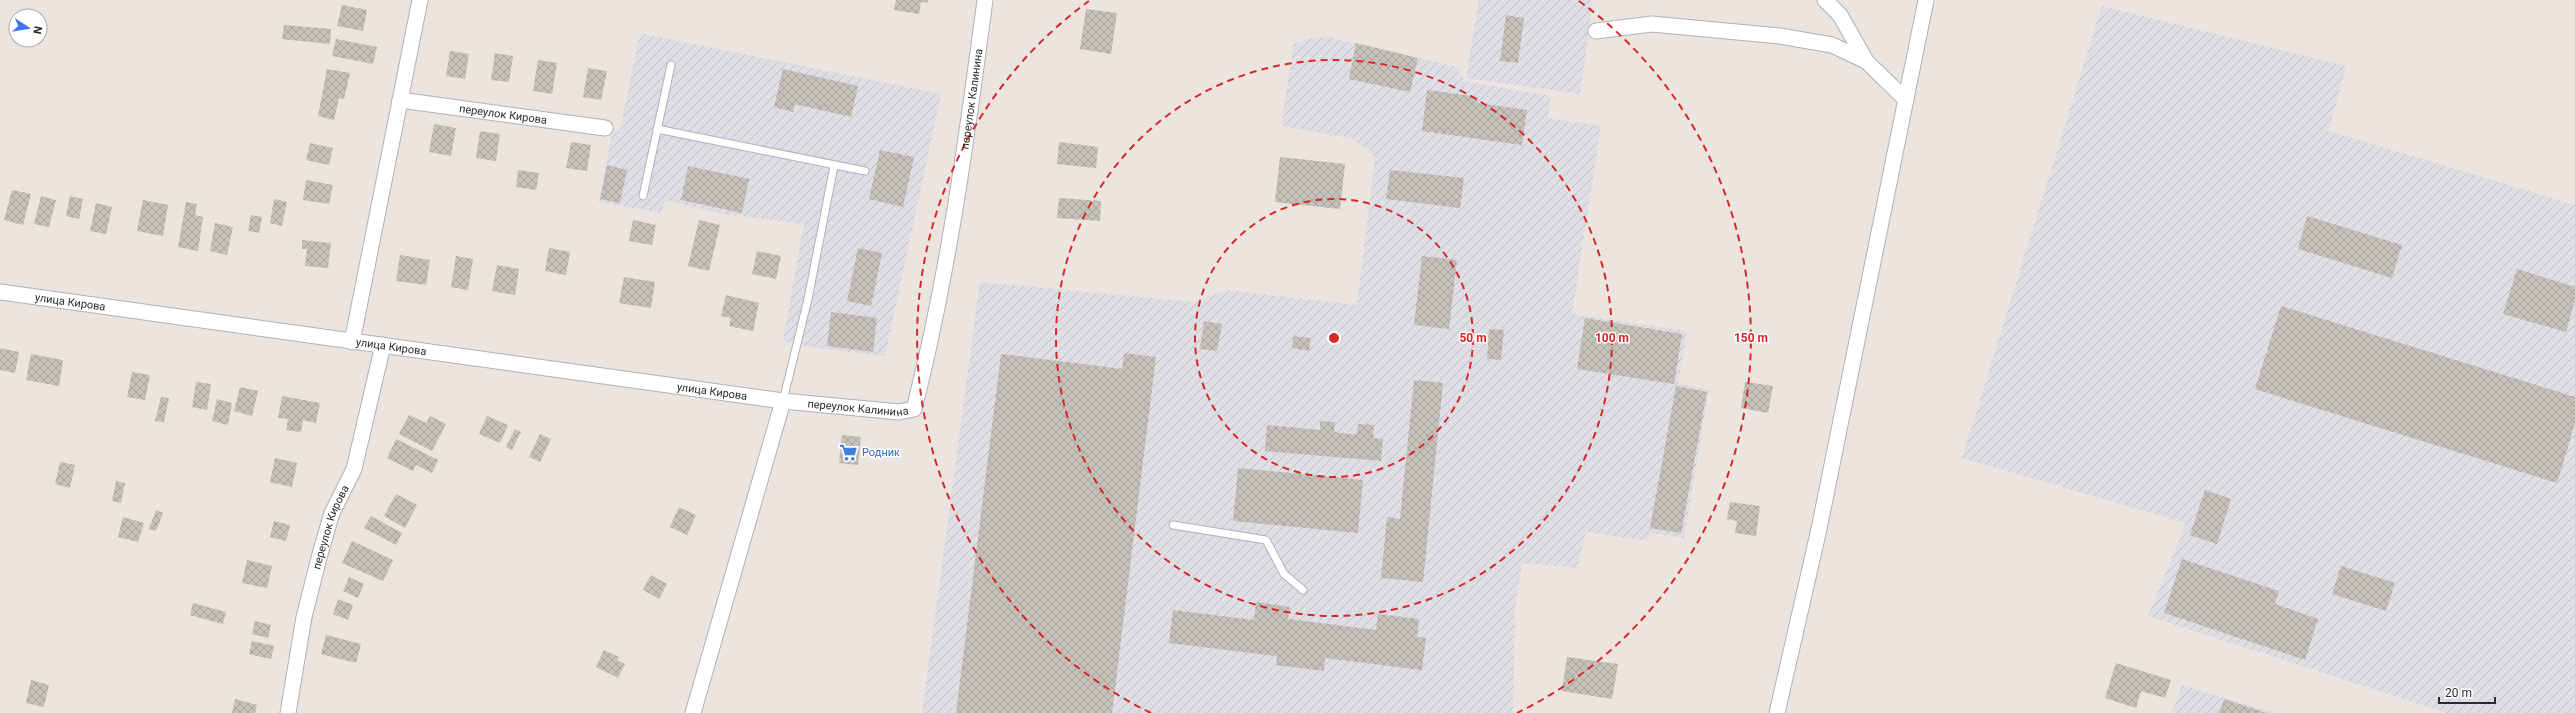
<svg xmlns="http://www.w3.org/2000/svg" width="2575" height="713" font-family="Roboto,sans-serif">
  <defs>
    <pattern id="industrial-furrows" width="10" height="10" patternUnits="userSpaceOnUse"><rect width="10" height="10" fill="#dfdee5"/><path d="M-1 1l2-2M0 10L10 0M9 11l2-2" fill="none" stroke="#c0bfc5"/></pattern>
    <pattern id="building-cross-hatch" width="8" height="8" patternUnits="userSpaceOnUse"><rect width="8" height="8" fill="#c5c0b9"/><path d="M0 0l8 8M0 8l8-8" fill="none" stroke="#a9a59f"/></pattern>
  </defs>
  <rect width="100%" height="100%" fill="#ece4de"/>
  <g fill="url(#industrial-furrows)">
    <path d="M1479,0H1593L1580,94L1466,78Z"/>
    <path d="M2102,6L2346,66L2329,131L2575,205V713H2447L2148,616L2186,523L1962,458Z"/>
    <path d="M640,33L941,94L885,356L823,349L783,341L804,224L723,214L665,200L661,213L599,202L613,130L620,131Z"/>
    <path d="M1328,37L1457,67L1465,81L1551,96L1548,118L1601,126L1572,314L1687,331L1678,383L1709,390L1684,538L1650,533L1648,541L1586,532L1577,568L1522,563L1515,609L1513,713H922L980,282L1194,302L1226,290L1357,305L1375,158L1368,150L1351,138L1281,126L1294,44L1310,38Z"/>
    <path d="M2182,685L2275,713H2172Z"/>
  </g>
  <g fill="url(#building-cross-hatch)">
    <path d="M896,0H928L927,3L921,2L919,14L894,10Z"/>
    <path d="M342,5L367,10L363,31L337,26Z"/>
    <path d="M1086,9L1117,13L1111,54L1080,49Z"/>
    <path d="M1506,15L1524,18L1518,63L1500,61Z"/>
    <path d="M284,25L331,29L330,44L282,39Z"/>
    <path d="M336,39L377,47L373,64L332,56Z"/>
    <path d="M1356,43L1418,58L1410,92L1349,79Z"/>
    <path d="M450,51L469,54L465,79L446,76Z"/>
    <path d="M495,53L513,56L509,82L491,80Z"/>
    <path d="M538,60L557,63L552,94L533,91Z"/>
    <path d="M588,68L607,71L601,100L583,97Z"/>
    <path d="M327,69L350,73L344,99L339,98L334,120L318,116Z"/>
    <path d="M783,69L858,86L851,117L795,104L793,112L774,107Z"/>
    <path d="M1427,90L1478,97L1477,103L1527,110L1522,145L1422,131Z"/>
    <path d="M434,124L456,128L451,156L429,152Z"/>
    <path d="M480,131L500,134L496,161L476,158Z"/>
    <path d="M571,142L591,145L587,171L566,168Z"/>
    <path d="M1059,142L1098,147L1096,168L1057,164Z"/>
    <path d="M310,143L333,148L329,165L306,160Z"/>
    <path d="M880,150L914,157L903,207L869,199Z"/>
    <path d="M1280,157L1345,164L1340,209L1275,202Z"/>
    <path d="M607,165L627,170L620,203L600,199Z"/>
    <path d="M688,166L749,179L742,213L681,200Z"/>
    <path d="M518,170L539,173L536,190L516,187Z"/>
    <path d="M1390,170L1464,178L1460,208L1386,199Z"/>
    <path d="M306,180L333,185L329,204L303,200Z"/>
    <path d="M12,190L31,194L23,225L4,220Z"/>
    <path d="M41,196L56,200L49,227L34,224Z"/>
    <path d="M70,196L83,199L79,219L66,216Z"/>
    <path d="M1059,198L1101,201L1100,221L1057,218Z"/>
    <path d="M274,199L287,202L282,226L270,223Z"/>
    <path d="M143,200L168,205L163,236L137,231Z"/>
    <path d="M186,202L197,204L195,215L203,217L198,251L178,247Z"/>
    <path d="M96,203L112,207L106,234L90,231Z"/>
    <path d="M251,215L262,217L259,233L248,231Z"/>
    <path d="M2307,216L2402,245L2392,278L2298,249Z"/>
    <path d="M633,220L656,225L652,245L629,241Z"/>
    <path d="M699,220L720,225L709,271L688,266Z"/>
    <path d="M215,223L233,227L227,255L210,251Z"/>
    <path d="M302,240L331,243L328,268L305,266L307,249H302Z"/>
    <path d="M549,248L570,252L566,275L545,271Z"/>
    <path d="M858,248L882,253L871,306L847,301Z"/>
    <path d="M757,251L781,256L776,279L752,274Z"/>
    <path d="M400,255L430,260L426,285L396,281Z"/>
    <path d="M456,256L473,259L468,290L451,287Z"/>
    <path d="M1422,256L1457,260L1449,329L1414,325Z"/>
    <path d="M497,265L519,269L515,295L492,291Z"/>
    <path d="M2517,269L2575,287V300L2566,332L2503,314Z"/>
    <path d="M624,277L655,282L651,308L619,303Z"/>
    <path d="M726,295L759,303L753,331L729,326L731,318L721,316Z"/>
    <path d="M2281,306L2575,397V423L2557,483L2255,389Z"/>
    <path d="M831,312L877,318L873,352L827,346Z"/>
    <path d="M1585,318L1682,334L1674,384L1577,369Z"/>
    <path d="M1204,321L1222,324L1217,351L1200,349Z"/>
    <path d="M1489,329L1504,330L1501,360L1487,359Z"/>
    <path d="M1293,336L1311,338L1309,351L1292,348Z"/>
    <path d="M0,348L19,352L15,373L0,370Z"/>
    <path d="M1124,353L1156,357L1112,713H956L1001,354L1122,369Z"/>
    <path d="M31,354L63,360L59,386L26,380Z"/>
    <path d="M132,372L150,375L145,400L127,397Z"/>
    <path d="M1414,380L1443,383L1423,582L1381,578L1387,517L1400,519Z"/>
    <path d="M196,382L211,384L207,410L192,407Z"/>
    <path d="M1745,382L1773,386L1768,413L1741,408Z"/>
    <path d="M1676,386L1707,392L1681,533L1650,528Z"/>
    <path d="M240,387L258,391L252,416L234,411Z"/>
    <path d="M282,396L320,403L316,423L303,420L301,432L286,430L288,419L278,418Z"/>
    <path d="M161,397L169,398L164,422L155,421Z"/>
    <path d="M217,399L232,403L228,425L212,421Z"/>
    <path d="M409,415L426,423L430,416L446,424L432,451L399,434Z"/>
    <path d="M487,416L508,425L500,443L479,434Z"/>
    <path d="M1320,421L1335,422L1334,432L1357,435L1358,424L1374,425L1373,438L1383,439L1381,461L1265,451L1267,425L1320,430Z"/>
    <path d="M515,429L521,432L512,450L506,447Z"/>
    <path d="M540,434L551,439L540,462L529,457Z"/>
    <path d="M842,435L861,437L858,465L839,463Z"/>
    <path d="M396,439L438,460L432,473L416,465L413,471L387,458Z"/>
    <path d="M275,458L297,463L292,487L270,482Z"/>
    <path d="M60,462L75,465L70,488L55,484Z"/>
    <path d="M1238,468L1363,480L1358,533L1233,521Z"/>
    <path d="M116,481L125,483L121,503L112,501Z"/>
    <path d="M2205,490L2231,499L2217,544L2190,535Z"/>
    <path d="M396,494L417,505L405,528L384,516Z"/>
    <path d="M1730,502L1760,506L1756,536L1735,533L1737,521L1727,519Z"/>
    <path d="M679,507L696,515L687,535L670,527Z"/>
    <path d="M156,510L163,513L156,531L149,529Z"/>
    <path d="M371,516L402,533L396,545L364,528Z"/>
    <path d="M123,517L144,523L138,542L118,537Z"/>
    <path d="M274,521L290,525L286,541L270,537Z"/>
    <path d="M352,541L393,560L383,581L342,563Z"/>
    <path d="M2182,559L2279,591L2275,604L2318,619L2305,660L2164,613Z"/>
    <path d="M247,560L272,566L267,588L242,583Z"/>
    <path d="M2341,566L2395,583L2386,611L2332,594Z"/>
    <path d="M651,575L667,584L659,599L643,590Z"/>
    <path d="M349,577L364,584L358,598L343,591Z"/>
    <path d="M338,599L353,605L348,620L333,614Z"/>
    <path d="M1256,602L1290,607L1288,619L1376,630L1378,614L1419,619L1417,637L1426,638L1422,670L1325,658L1324,671L1276,665L1277,656L1169,643L1173,610L1254,620Z"/>
    <path d="M193,603L226,612L223,624L190,615Z"/>
    <path d="M255,621L271,625L268,638L252,634Z"/>
    <path d="M326,635L361,644L356,663L321,654Z"/>
    <path d="M252,641L274,646L271,659L249,654Z"/>
    <path d="M604,650L619,657L617,660L625,664L618,678L596,667Z"/>
    <path d="M1567,657L1618,664L1612,699L1562,691Z"/>
    <path d="M2116,663L2171,680L2165,698L2141,691L2136,708L2105,698Z"/>
    <path d="M31,680L49,685L44,707L26,703Z"/>
    <path d="M235,699L257,705L255,713H232Z"/>
    <path d="M2224,699L2266,713H2219Z"/>
  </g>
  <g fill="none" stroke-linecap="round" stroke-linejoin="round">
    <defs>
      <g id="lane">
        <path d="M657,129L865,171"/>
        <path d="M643,196L671,65"/>
        <path d="M783,401L808,299L834,166"/>
        <path d="M1173,525L1266,540L1284,574L1303,590"/>
      </g>
      <g id="street">
        <path d="M1825,0L1840,15L1866,61"/>
        <path d="M1596,31L1652,24L1780,36L1832,45L1866,61L1906,100"/>
        <path id="s1" d="M400,100L605,128"/>
        <path id="s2" d="M0,292L783,401"/>
        <path d="M352,342L420,0"/>
        <path id="s3" d="M288,713L304,617L320,554L332,513L354,469L383,345"/>
        <path id="s4" d="M693,713L783,401L899,412L914,409C948,276 967,137 985,0"/>
        <path d="M1777,713L1819,529L1926,0"/>
      </g>
    </defs>
    <use href="#lane" stroke="#aeb1bb" stroke-width="9"/>
    <use href="#street" stroke="#aeb1bb" stroke-width="17"/>
    <use href="#lane" stroke="#fff" stroke-width="7"/>
    <use href="#street" stroke="#fff" stroke-width="15"/>
  </g>
  <g fill="none" stroke="#d62828" stroke-width="2" stroke-dasharray="7 5">
    <circle cx="1334" cy="338" r="139"/>
    <circle cx="1334" cy="338" r="278"/>
    <path d="M1151 713A417 417 0 0 1 1089 1M1579 1A417 417 0 0 1 1517 713"/>
  </g>
  <defs>
    <symbol id="supermarket-bare" viewBox="-9 -9 18 18"><path d="M-6-5.5h2.5l.6 2H6L4.5 2H-2.5L-4.4-4H-6ZM-1.5 3.2a1.3 1.3 0 1 0 .1 0ZM3 3.2a1.3 1.3 0 1 0 .1 0Z" fill="#3f7fe0" stroke="#fff" stroke-width="2.5" paint-order="stroke"/></symbol>
  </defs>
  <g fill-rule="evenodd">
    <use href="#supermarket-bare" x="836" y="440" width="25" height="25"/>
  </g>
  <g text-anchor="middle" stroke-width="3" stroke-linejoin="round" paint-order="stroke">
    <g font-size="11" fill="#2b2b2b" stroke="#fff">
      <text dy="4" stroke="none"><textPath href="#s4" startOffset="772">переулок Калинина</textPath></text>
      <text dy="4" stroke="none"><textPath href="#s1" startOffset="104">переулок Кирова</textPath></text>
      <text dy="4" stroke="none"><textPath href="#s2" startOffset="71">улица Кирова</textPath></text>
      <text dy="4" stroke="none"><textPath href="#s2" startOffset="395">улица Кирова</textPath></text>
      <text dy="4" stroke="none"><textPath href="#s2" startOffset="719">улица Кирова</textPath></text>
      <text dy="4" stroke="none"><textPath href="#s4" startOffset="400">переулок Калинина</textPath></text>
      <text dy="4" stroke="none"><textPath href="#s3" startOffset="191">переулок Кирова</textPath></text>
    </g>
    <g font-size="11" fill="#366cbe" stroke="#fff" text-anchor="start">
      <text x="862" y="456">Родник</text>
    </g>
  </g>
  <circle cx="1334" cy="338" r="6" fill="#d62828" stroke="#fff" stroke-width="2"/>
  <g font-size="12" text-anchor="middle" font-weight="bold" fill="#d62828" stroke="#fff" stroke-width="3" stroke-linejoin="round" paint-order="stroke">
    <text x="1473" y="342">50 m</text>
    <text x="1612" y="342">100 m</text>
    <text x="1751" y="342">150 m</text>
  </g>
  <g transform="translate(28 28) rotate(102)"><circle r="19" fill="#ffffff" stroke="#aaaaaa"/>
  <path d="M0-3L7 15L0 10L-7 15Z" fill="#4474f3"/>
  <text y="-6" font-size="11" font-weight="bold" text-anchor="middle" fill="#2b2b2b">N</text>
  </g>
  <path d="M2439 697v6h56v-6" fill="none" stroke="#2b2b2b" stroke-width="2"/>
  <text x="2445" y="697" font-size="12" fill="#2b2b2b" stroke="#ffffff" stroke-width="3" paint-order="stroke">20 m</text>
</svg>
